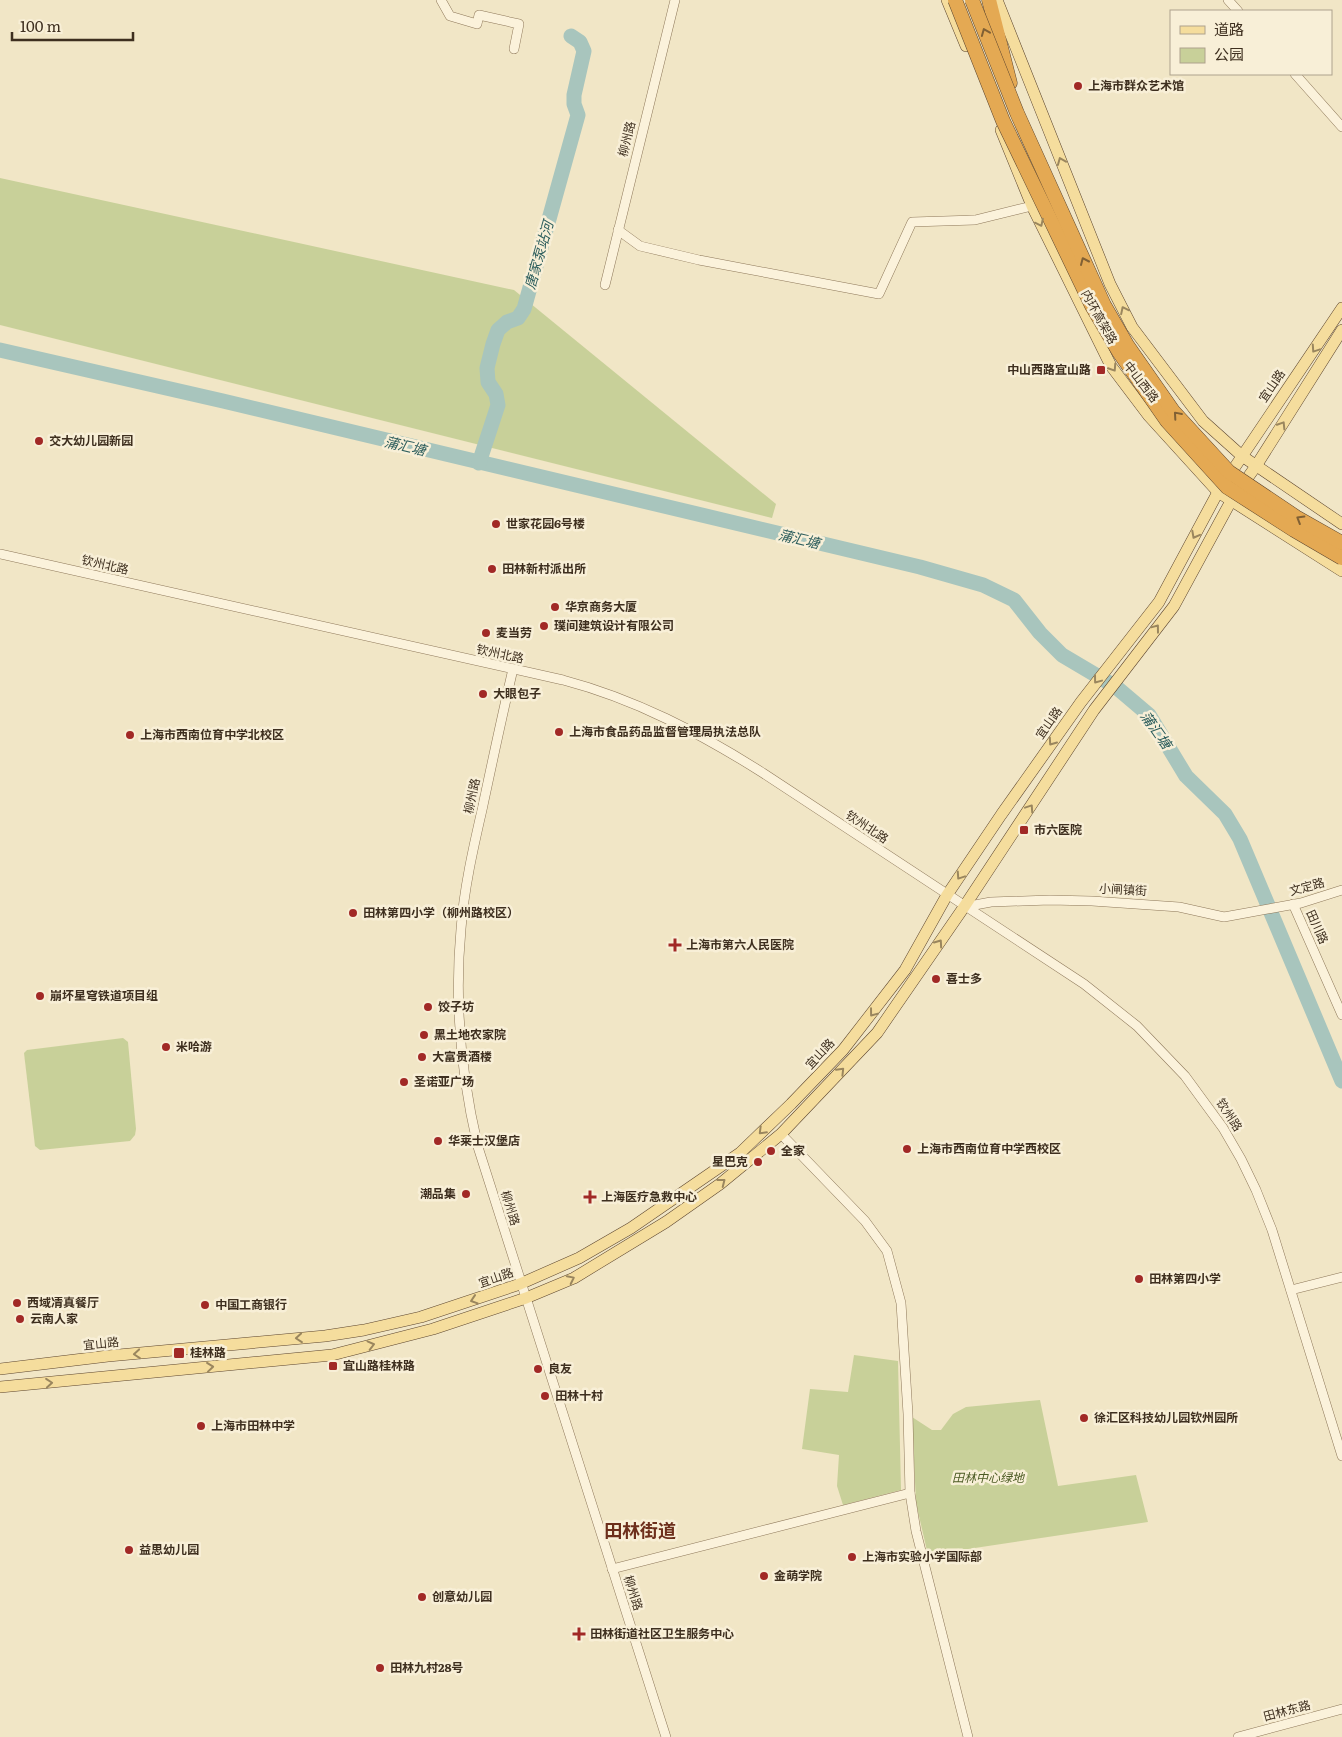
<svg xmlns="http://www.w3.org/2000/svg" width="1342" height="1737" font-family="Literata,'Noto Sans SC',serif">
  <rect width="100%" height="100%" fill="#f1e6c6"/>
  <g fill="#c8d099">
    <path d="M0,178L514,290L776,504L772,518L0,325Z"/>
    <path d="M123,1038L128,1042L136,1129L135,1135L130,1141L40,1150L35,1146L24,1053L27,1050Z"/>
    <path d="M854,1355L898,1361L901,1490L843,1505L837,1486L839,1455L802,1449L810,1389L848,1392Z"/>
    <path d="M1040,1400L1058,1486L1136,1475L1148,1522L928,1555L916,1503L912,1417L932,1430H941L953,1414L966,1407Z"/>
  </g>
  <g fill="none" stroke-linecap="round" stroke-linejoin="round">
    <g stroke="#a8c5bd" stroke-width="15">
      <path d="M0,350L223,401L920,567L983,585L1014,600L1040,633L1062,655L1116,687L1149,715L1186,776L1225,814L1240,839L1342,1081"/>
      <path d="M479,463L498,405L496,394L488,382L487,368L493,344L498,330L507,322L518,318L524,309L578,115L574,104V95L584,51L580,42L571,36"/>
    </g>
    <defs>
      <g id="minor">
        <path d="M441,0L450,16L477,24L479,15L519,24L514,49"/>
        <path d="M1228,0L1238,11"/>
        <path d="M1295,74L1342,127"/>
        <path d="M618,230L640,246L699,260L879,294L912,222L975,220L1032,206"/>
        <path d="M605,285L675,0"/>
        <path d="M0,554L563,680C635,699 700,733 763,773L1084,984L1137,1026L1185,1076L1223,1128L1241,1159L1256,1190L1272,1230L1342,1456"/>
        <path d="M513,669C502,716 492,763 482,810C473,849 464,889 461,929C454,1003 461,1075 478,1147L666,1737"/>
        <path d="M1293,904L1342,1015"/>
        <path d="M964,907L991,902L1050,900L1092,901L1179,907L1224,917L1301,903L1342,890"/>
        <path d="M781,1134L865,1221L887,1251L901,1303L908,1414L910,1493L916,1531L968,1737"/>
        <path d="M1291,1290L1342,1277"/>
        <path d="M612,1569L910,1493"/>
        <path d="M1238,1737L1342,1709"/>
      </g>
      <g id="major">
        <path d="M947,0L966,46"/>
        <path d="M997,0L1110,284L1132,327L1203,421L1242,456L1342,524"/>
        <path d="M1001,130L1032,206L1111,366L1148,415L1218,492L1342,571"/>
        <path d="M0,1369L108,1356L325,1336L364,1330L421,1317L520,1284L579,1258L631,1228L740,1153L791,1104L843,1050L905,970L947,895L1001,815L1081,702L1159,602L1218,492L1342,308"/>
        <path d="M0,1387L332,1355L433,1329L526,1298L574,1278L666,1222L720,1184L781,1134L877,1033L964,907L1094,710L1174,606L1231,501L1256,466L1342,330"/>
      </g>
      <path id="highway" d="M989,0L1010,83"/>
    </defs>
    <use href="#minor" stroke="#8e785a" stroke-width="10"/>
    <use href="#major" stroke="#5c452f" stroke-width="12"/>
    <use href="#highway" stroke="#5c452f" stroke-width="15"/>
    <use href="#minor" stroke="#fbf2db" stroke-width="9"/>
    <use href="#major" stroke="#f5dd9d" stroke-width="11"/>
    <use href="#highway" stroke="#e4a953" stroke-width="14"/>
    <defs>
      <g id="highway-bridge">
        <path d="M955,0L1003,121L1092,306L1119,352L1167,421L1227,487L1294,530L1342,558"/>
        <path d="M972,0L1017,113L1104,305L1127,345L1173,411L1229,472L1296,517L1342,543"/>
      </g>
    </defs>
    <use href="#highway-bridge" stroke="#5c452f" stroke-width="15" stroke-linecap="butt"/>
    <use href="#highway-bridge" stroke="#e4a953" stroke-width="14"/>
  </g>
  <defs><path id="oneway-chevron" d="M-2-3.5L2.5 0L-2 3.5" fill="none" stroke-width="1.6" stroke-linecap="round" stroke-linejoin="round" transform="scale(1.25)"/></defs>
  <g stroke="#806034">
    <use href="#oneway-chevron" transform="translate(985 32) rotate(-112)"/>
    <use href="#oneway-chevron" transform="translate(1084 261) rotate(-114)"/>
    <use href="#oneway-chevron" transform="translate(1177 415) rotate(-131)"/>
    <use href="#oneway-chevron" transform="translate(1300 519) rotate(-149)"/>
  </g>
  <g stroke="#9a865e">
    <use href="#oneway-chevron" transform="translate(1061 161) rotate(-112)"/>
    <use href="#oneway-chevron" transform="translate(1040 223) rotate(64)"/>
    <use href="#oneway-chevron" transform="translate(1124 310) rotate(-116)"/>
    <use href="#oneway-chevron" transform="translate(1315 349) rotate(124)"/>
    <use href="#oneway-chevron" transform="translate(1113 368) rotate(57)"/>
    <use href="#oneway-chevron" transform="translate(1282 425) rotate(-58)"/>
    <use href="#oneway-chevron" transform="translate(1195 535) rotate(118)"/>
    <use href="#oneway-chevron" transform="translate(1156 628) rotate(-53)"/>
    <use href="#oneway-chevron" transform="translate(1097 680) rotate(127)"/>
    <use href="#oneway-chevron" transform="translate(1052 742) rotate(125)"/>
    <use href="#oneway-chevron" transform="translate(1030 808) rotate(-56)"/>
    <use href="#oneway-chevron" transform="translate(960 876) rotate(124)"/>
    <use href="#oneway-chevron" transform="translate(939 943) rotate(-55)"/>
    <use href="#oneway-chevron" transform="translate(873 1013) rotate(127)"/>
    <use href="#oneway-chevron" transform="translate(841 1071) rotate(-46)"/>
    <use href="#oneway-chevron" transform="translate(762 1131) rotate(135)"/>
    <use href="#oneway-chevron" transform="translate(722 1182) rotate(-38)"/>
    <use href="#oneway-chevron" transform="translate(571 1279) rotate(-26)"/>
    <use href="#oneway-chevron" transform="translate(474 1300) rotate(162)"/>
    <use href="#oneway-chevron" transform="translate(299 1338) rotate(175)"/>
    <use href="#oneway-chevron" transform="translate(371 1345) rotate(-14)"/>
    <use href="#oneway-chevron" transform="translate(137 1354) rotate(175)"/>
    <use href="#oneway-chevron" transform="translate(210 1367) rotate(-6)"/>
    <use href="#oneway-chevron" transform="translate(49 1383) rotate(-5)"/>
  </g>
  <g fill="#a12926" stroke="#f8efd7" stroke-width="2">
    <circle cx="1078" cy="86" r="5"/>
    <rect x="1096" y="365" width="10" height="10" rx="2.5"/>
    <circle cx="39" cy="441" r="5"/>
    <circle cx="496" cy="524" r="5"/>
    <circle cx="492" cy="569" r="5"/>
    <circle cx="555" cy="607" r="5"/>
    <circle cx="544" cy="626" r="5"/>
    <circle cx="486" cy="633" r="5"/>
    <circle cx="483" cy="694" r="5"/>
    <circle cx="559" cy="732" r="5"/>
    <circle cx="130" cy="735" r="5"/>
    <rect x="1019" y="825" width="10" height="10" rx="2.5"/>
    <circle cx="353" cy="913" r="5"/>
    <path d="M672.5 937.5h5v5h5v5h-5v5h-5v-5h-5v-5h5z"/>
    <circle cx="936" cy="979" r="5"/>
    <circle cx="40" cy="996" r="5"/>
    <circle cx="428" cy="1007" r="5"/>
    <circle cx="424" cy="1035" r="5"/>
    <circle cx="166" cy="1047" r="5"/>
    <circle cx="422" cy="1057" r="5"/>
    <circle cx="404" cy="1082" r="5"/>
    <circle cx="438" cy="1141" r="5"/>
    <circle cx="907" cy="1149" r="5"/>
    <circle cx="771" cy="1151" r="5"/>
    <circle cx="758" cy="1162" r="5"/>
    <circle cx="466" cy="1194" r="5"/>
    <path d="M587.5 1189.5h5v5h5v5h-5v5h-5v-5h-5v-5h5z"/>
    <circle cx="1139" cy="1279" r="5"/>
    <circle cx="17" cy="1303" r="5"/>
    <circle cx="205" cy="1305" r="5"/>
    <circle cx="20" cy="1319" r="5"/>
    <rect x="173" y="1347" width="12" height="12" rx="2.5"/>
    <rect x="328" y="1361" width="10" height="10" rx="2.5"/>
    <circle cx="538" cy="1369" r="5"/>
    <circle cx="545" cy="1396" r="5"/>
    <circle cx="1084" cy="1418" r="5"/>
    <circle cx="201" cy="1426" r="5"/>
    <circle cx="129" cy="1550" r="5"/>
    <circle cx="852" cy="1557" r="5"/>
    <circle cx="764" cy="1576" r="5"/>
    <circle cx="422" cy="1597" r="5"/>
    <path d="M576.5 1626.5h5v5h5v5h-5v5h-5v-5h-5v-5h5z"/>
    <circle cx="380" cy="1668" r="5"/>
  </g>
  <g text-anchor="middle" stroke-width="5" stroke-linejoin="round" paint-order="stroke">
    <g font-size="12" font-weight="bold" fill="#3e2f1f" stroke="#f8efd7" text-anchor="start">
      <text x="1088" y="90">上海市群众艺术馆</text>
      <text x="1091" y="374" text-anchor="end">中山西路宜山路</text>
      <text x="49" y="445">交大幼儿园新园</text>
      <text x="506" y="528">世家花园6号楼</text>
      <text x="502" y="573">田林新村派出所</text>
      <text x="565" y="611">华京商务大厦</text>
      <text x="554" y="630">璞间建筑设计有限公司</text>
      <text x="496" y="637">麦当劳</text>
      <text x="493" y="698">大眼包子</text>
      <text x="569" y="736">上海市食品药品监督管理局执法总队</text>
      <text x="140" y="739">上海市西南位育中学北校区</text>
      <text x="1034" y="834">市六医院</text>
      <text x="363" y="917">田林第四小学（柳州路校区）</text>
      <text x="686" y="949">上海市第六人民医院</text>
      <text x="946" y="983">喜士多</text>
      <text x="50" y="1000">崩坏星穹铁道项目组</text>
      <text x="438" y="1011">饺子坊</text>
      <text x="434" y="1039">黑土地农家院</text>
      <text x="176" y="1051">米哈游</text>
      <text x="432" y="1061">大富贵酒楼</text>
      <text x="414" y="1086">圣诺亚广场</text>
      <text x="448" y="1145">华莱士汉堡店</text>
      <text x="917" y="1153">上海市西南位育中学西校区</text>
      <text x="781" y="1155">全家</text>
      <text x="748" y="1166" text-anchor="end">星巴克</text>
      <text x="456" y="1198" text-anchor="end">潮品集</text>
      <text x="601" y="1201">上海医疗急救中心</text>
      <text x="1149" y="1283">田林第四小学</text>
      <text x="27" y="1307">西域凊真餐厅</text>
      <text x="215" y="1309">中国工商银行</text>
      <text x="30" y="1323">云南人家</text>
      <text x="190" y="1357">桂林路</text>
      <text x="343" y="1370">宜山路桂林路</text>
      <text x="548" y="1373">良友</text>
      <text x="555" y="1400">田林十村</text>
      <text x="1094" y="1422">徐汇区科技幼儿园钦州园所</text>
      <text x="211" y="1430">上海市田林中学</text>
      <text x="139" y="1554">益思幼儿园</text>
      <text x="862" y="1561">上海市实验小学国际部</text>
      <text x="774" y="1580">金萌学院</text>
      <text x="432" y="1601">创意幼儿园</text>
      <text x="590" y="1638">田林街道社区卫生服务中心</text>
      <text x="390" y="1672">田林九村28号</text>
    </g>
    <g font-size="12" fill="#3e2f1f" stroke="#f8efd7">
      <text transform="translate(627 139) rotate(-76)" y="4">柳州路</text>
      <text transform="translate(1099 317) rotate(61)" y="4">内环高架路</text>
      <text transform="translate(1141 382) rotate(52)" y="4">中山西路</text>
      <text transform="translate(1272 386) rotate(-56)" y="4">宜山路</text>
      <text transform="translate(105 565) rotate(13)" y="4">钦州北路</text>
      <text transform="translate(500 654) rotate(12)" y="4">钦州北路</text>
      <text transform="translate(1049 723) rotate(-55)" y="4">宜山路</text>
      <text transform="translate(472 796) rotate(-78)" y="4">柳州路</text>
      <text transform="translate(867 827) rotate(34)" y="4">钦州北路</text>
      <text transform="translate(1307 887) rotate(-15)" y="4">文定路</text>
      <text transform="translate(1123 890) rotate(3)" y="4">小闸镇街</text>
      <text transform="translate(1317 927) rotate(66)" y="4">田川路</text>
      <text transform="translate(820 1054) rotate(-47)" y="4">宜山路</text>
      <text transform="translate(1229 1115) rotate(57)" y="4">钦州路</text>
      <text transform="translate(510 1208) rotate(73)" y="4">柳州路</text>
      <text transform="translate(496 1278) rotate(-19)" y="4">宜山路</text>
      <text transform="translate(101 1344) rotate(-6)" y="4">宜山路</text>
      <text transform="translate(633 1593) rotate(72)" y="4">柳州路</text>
      <text transform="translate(1287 1711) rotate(-15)" y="4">田林东路</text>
    </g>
    <g font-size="12" font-style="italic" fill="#4c5b24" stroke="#f8efd7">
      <text x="988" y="1482">田林中心绿地</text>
    </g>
    <g font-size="14" font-style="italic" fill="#2d5e5d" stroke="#f8efd7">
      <text transform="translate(539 255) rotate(-74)" y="5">唐家泵站河</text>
      <text transform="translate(405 446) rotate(13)" y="5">蒲汇塘</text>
      <text transform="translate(799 539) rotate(13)" y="5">蒲汇塘</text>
      <text transform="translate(1156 730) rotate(55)" y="5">蒲汇塘</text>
    </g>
    <g font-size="18" font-weight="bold" fill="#6d2f1c" stroke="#f8efd7">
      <text x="640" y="1537">田林街道</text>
    </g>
  </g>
  <rect x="1170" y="10" width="162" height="65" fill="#f8efd7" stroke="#aea28d"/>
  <rect x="1180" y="26" width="25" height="8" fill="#f5dd9d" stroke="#aea28d"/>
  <text x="1214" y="35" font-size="15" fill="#3e2f1f">道路</text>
  <rect x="1180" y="48" width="25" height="15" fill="#c8d099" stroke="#aea28d"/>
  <text x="1214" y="60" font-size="15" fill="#3e2f1f">公园</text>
  <path d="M12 32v8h121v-8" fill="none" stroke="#3e2f1f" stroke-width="2.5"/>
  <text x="20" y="32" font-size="15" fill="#3e2f1f" stroke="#f8efd7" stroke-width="4" paint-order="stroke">100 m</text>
</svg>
